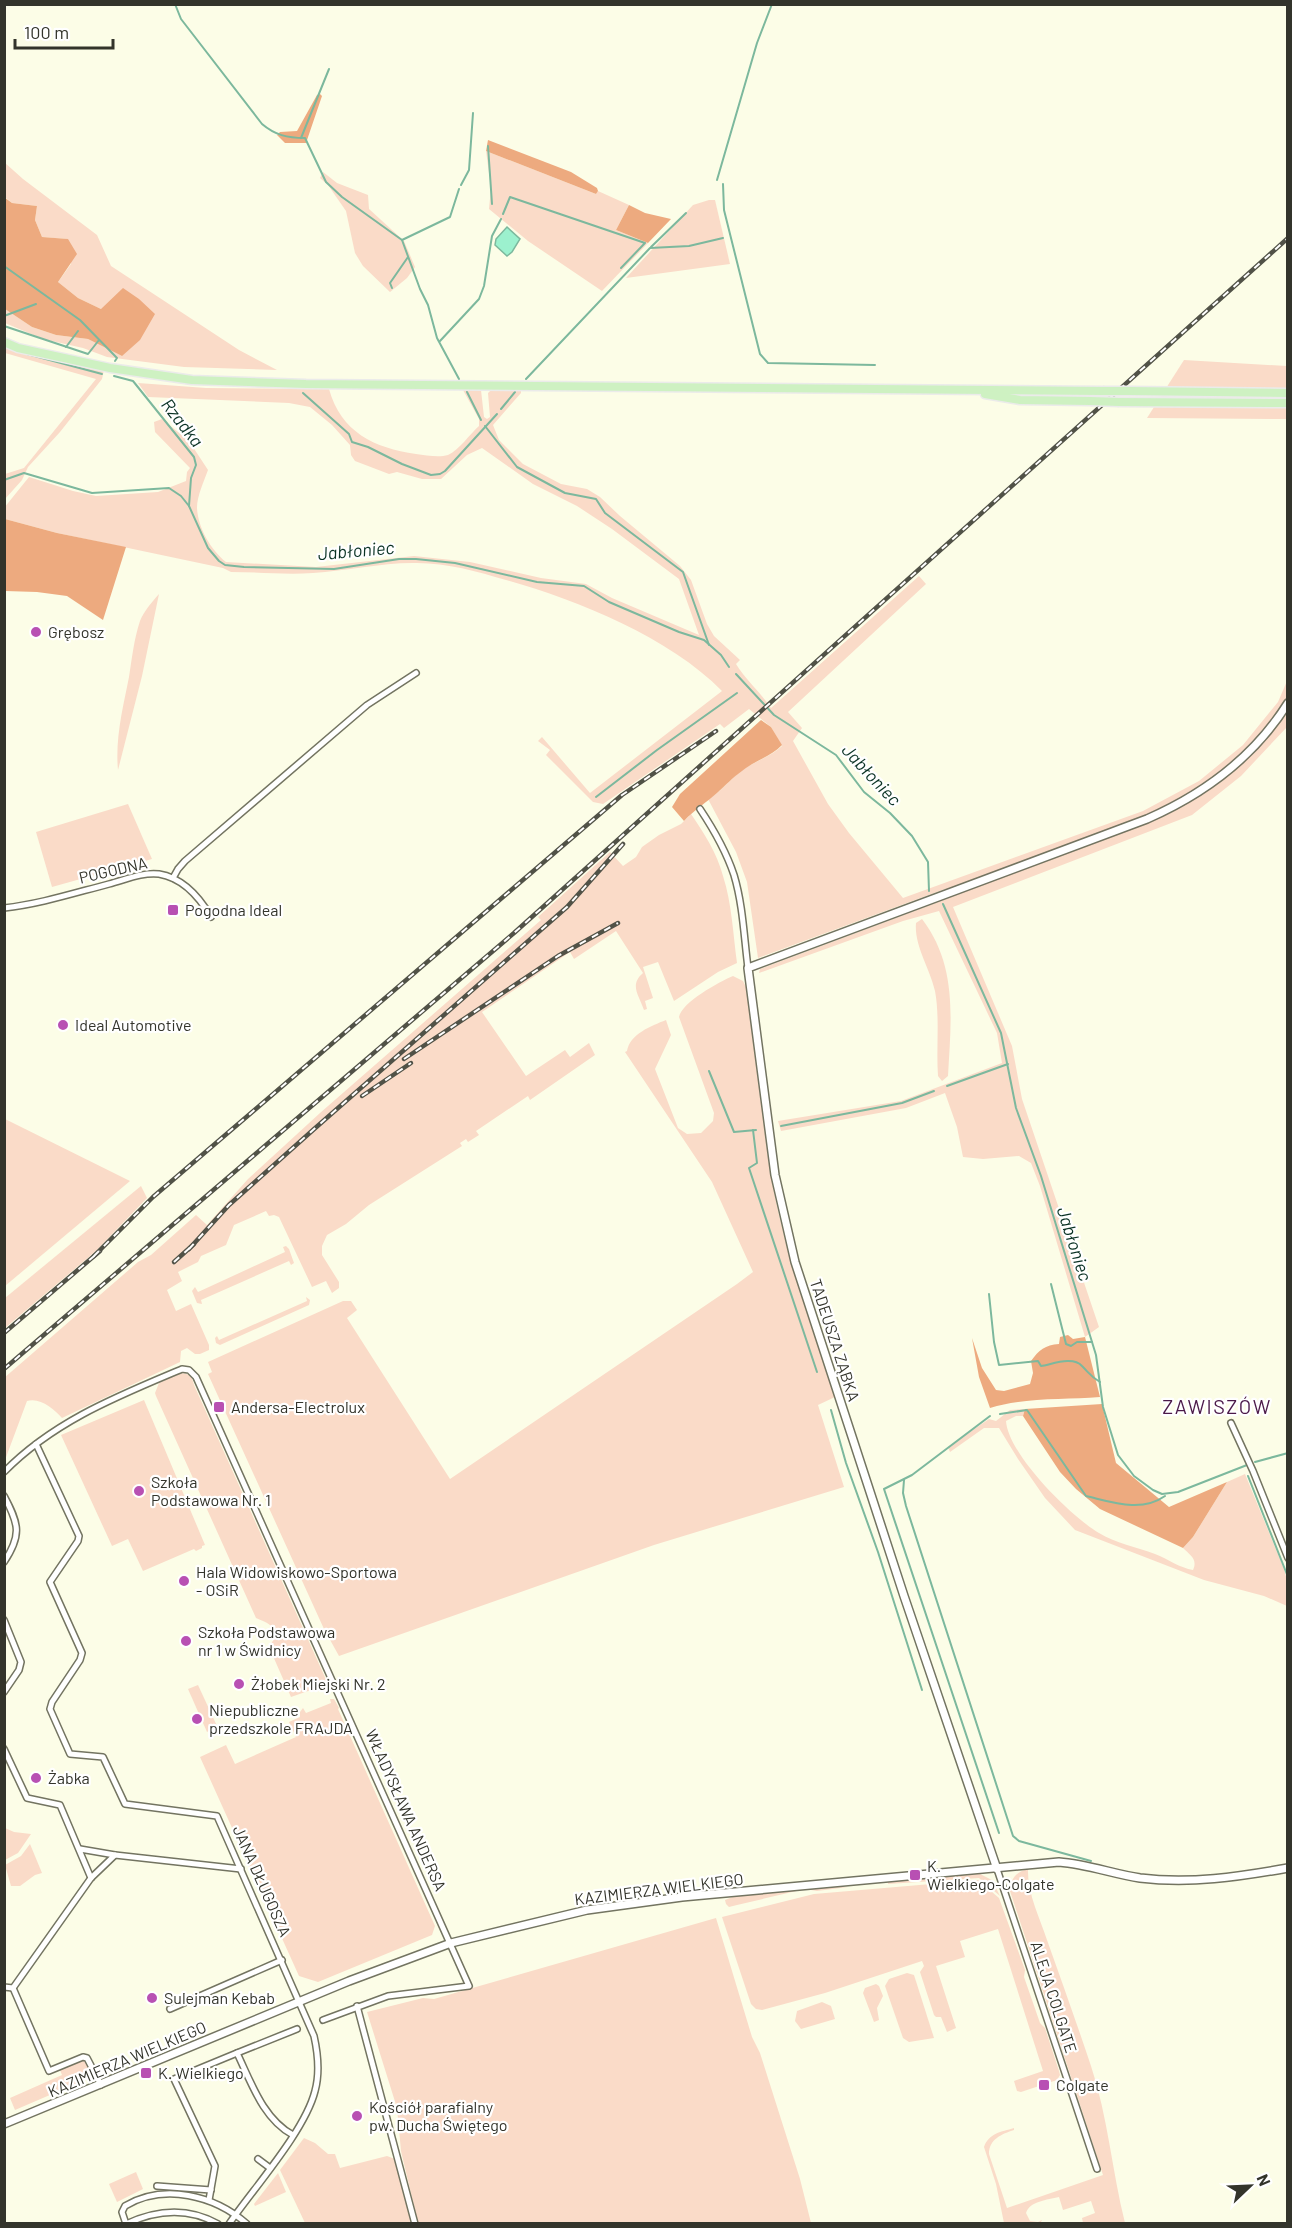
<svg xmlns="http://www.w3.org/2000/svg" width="1292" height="2228" font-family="Barlow,sans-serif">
  <rect width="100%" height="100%" fill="#fcfde7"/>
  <g fill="#fadbc8">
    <path d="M486,151L596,194L598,191L629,205L616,230L648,243L602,291L528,241L489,209L491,188Z"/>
    <path d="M4,162L23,179L97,235L111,266L239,350L277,370L184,367L107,357L83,348L43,339L5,323V309L32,327L56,335L88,339L122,356L101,309L78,298L58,282L71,264L67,239L42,237L35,220L37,206L12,203L5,197Z"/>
    <path d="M323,172L337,183L368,195L369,209L404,241L415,267L407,278L390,292L363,266L355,253L346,211L328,185L320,178Z"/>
    <path d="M709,200H715L730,264L626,278L693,205Z"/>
    <path d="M5,345L104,370L102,379L60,432L28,467L22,480L5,499V474L24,468L96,379L5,353Z"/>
    <path d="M1184,360L1287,366V419L1147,418Z"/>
    <path d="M138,383L206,388L329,389C341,432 374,448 416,454C426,455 438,458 448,455C459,450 470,434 479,426V419L463,390H481L484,417L487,419L490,417L488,393L491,390H521V393L493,425L499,440L523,464L561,484L587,489L600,497L620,516L680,566L691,580L707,624L714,636L740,660L736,664C746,680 760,692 771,708L919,576L926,584L788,712L802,728L793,741L828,804L849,833L903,898L1143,811L1199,781L1243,745L1278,702L1287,681V727L1241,776L1192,815L953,907L1012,1046L1022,1099L1099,1327L1085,1337L1040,1186L1031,1163L1019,1156L983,1159L963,1157L957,1127L945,1093L906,1108L781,1131L778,1121L901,1101L1002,1063L997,1033L939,911L903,921L759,973L760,969L949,898L945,889L758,958L747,882L736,852L708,799C721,792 729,780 741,771C753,762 772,756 782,746L771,727L749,709L724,728L720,724L603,804L593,802L546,755L550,750L538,741L542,737L590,793L722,691C669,637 577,600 506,580C476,571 444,562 412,563C381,563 345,571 313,573C286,575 258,572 231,572L223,568L57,533L5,519L4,508L29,477L73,491L96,496L158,492L186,481L187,472L190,468L155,432L154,422L162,419L189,441L208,470C204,481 197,496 197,508C198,528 211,550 226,562L316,567L414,556L470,562L541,578L586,584L612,598L699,635L679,579L612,529L577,506L533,484L482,448L467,455L441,479H422L397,472L389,474L355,461L351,455L350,445L332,425L310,407L289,403L148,397Z"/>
    <path d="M159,594L142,676L118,770C115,739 123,707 129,677C132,658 134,639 140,621C144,611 152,602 159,594Z"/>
    <path d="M128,804L152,859L52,887L36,832Z"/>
    <path d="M691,814C704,833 717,853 723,876C732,904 733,934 737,963L718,972L674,1001L658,962L643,967L653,998L645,1001L647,1009L644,1010C639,995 629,985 643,973L616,931L574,959L570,952L482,1012L526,1076L565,1050L570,1057L589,1043L595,1055L530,1100L528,1096L476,1131L479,1135L468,1142L466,1139L460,1143L462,1146L369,1205L346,1224L327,1235L322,1246V1255L339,1282V1288L332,1293L326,1281L312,1287L279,1217L274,1215L269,1216L266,1211L234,1225L226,1245L201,1256L198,1262L178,1272L182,1281L167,1290L176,1311L191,1304L209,1345V1350L200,1354H195L187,1348L181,1351L180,1362L62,1418C54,1409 40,1397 27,1401L5,1460L4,1378L138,1262L151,1255L196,1215L207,1225L248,1179L320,1113L541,920L538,917L610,852L623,866L636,857L642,847L659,835L681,824Z"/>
    <path d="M922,919C958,966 951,1021 948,1076L942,1081L938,1076C936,1048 940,1018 935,991C930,968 914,946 916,923Z"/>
    <path d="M733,976L743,981L746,987L770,1173L778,1211L789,1256L835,1397L818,1405L844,1487L654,1545L339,1656L324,1629L208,1374L212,1372L208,1362L343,1301H351L357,1310L347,1318L450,1479L737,1284L753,1272L712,1182L625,1052L627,1051C630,1034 651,1026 666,1020L671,1035L655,1069L678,1128L687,1134L701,1133L713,1121L714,1113L679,1017C682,1002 719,982 733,976Z"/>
    <path d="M5,1119L130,1181L5,1286H4Z"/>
    <path d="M141,1186L147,1198L96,1251L5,1328V1298Z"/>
    <path d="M286,1246L289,1249L294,1263L291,1265L289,1261L201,1300L202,1304L197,1303L192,1291L195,1287L198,1292L285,1252L283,1247Z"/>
    <path d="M306,1297L310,1300L309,1305L220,1345L216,1343L215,1338L217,1336L219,1340L307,1301Z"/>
    <path d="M179,1373C189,1373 192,1376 194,1385L328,1684L291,1697L269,1647L274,1639C275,1625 268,1623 256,1618L156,1396L155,1393L159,1383Z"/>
    <path d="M144,1400L205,1545L202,1546V1548L196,1551L194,1549L143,1571L128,1539L112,1546L61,1435Z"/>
    <path d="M1025,1409L1023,1416H1016L1006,1421C1008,1454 1070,1516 1099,1533C1115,1543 1137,1547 1155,1554C1168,1559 1180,1568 1193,1570C1198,1559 1190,1555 1183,1548L1193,1537L1227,1482L1245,1474L1284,1569L1287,1580V1606L1264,1596L1204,1580L1075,1530L1045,1498L1018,1459L999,1428H984L950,1452L948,1447L989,1419L996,1421L1010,1410Z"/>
    <path d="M198,1685L217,1726L207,1732L188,1689Z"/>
    <path d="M330,1699H334L339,1708L338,1709L435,1926L432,1935L318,1982L299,1976L200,1757L226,1745L235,1764L296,1737L289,1722L300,1717V1712L303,1708L306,1713L331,1703Z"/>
    <path d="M5,1828L14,1832L31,1834L18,1853L5,1860Z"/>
    <path d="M30,1844L42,1873L35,1875L20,1886H11L5,1865L21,1856Z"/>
    <path d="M1028,1869C1027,1893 1040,1918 1047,1940C1062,1982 1077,2024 1091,2066C1108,2117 1112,2171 1125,2223H1083L1082,2218L1095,2213L1091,2201L1063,2210L1059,2197C1047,2200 1030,2201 1026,2213L1030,2221L1038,2222L1042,2220L1041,2222L1004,2223L996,2184L984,2147C989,2133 1001,2132 1014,2128V2130C1002,2134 989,2139 989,2154L1007,2208L1103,2175L1010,1891C1010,1879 1017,1871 1028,1869Z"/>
    <path d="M980,1874L992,1880L1000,1896L979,1878L888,1884V1881Z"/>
    <path d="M978,1880L999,1898L1025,1970L1024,1977L1040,2023L1045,2028L1059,2071L1060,2075L1057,2080L1021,2092L1017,2091L1014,2081L1043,2071L998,1929L960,1941L965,1957L936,1966L956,2028L947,2032L941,2017H936L934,2015L920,1972L924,1966L922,1961L825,1993L762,2010L756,2009L751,2004L722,1917L814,1894Z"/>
    <path d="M822,1887H848L817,1891L805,1889L737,1905L729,1907L726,1904L725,1900L735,1896Z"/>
    <path d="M716,1918L752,2037L760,2053L800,2179L811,2223H418L401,2151L397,2108L367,2012L423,1998L434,1999Z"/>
    <path d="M907,1973L914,1975L934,2038L909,2042L903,2038L885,1986L889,1979Z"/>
    <path d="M876,1984L879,1986L883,1996L877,2008L879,2020L874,2022L863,1993L865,1988Z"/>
    <path d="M822,2002L831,2006L835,2019L801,2029L795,2021L797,2011Z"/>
    <path d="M82,2060L86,2061L93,2073L87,2079L15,2110L10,2098L62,2075L60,2070Z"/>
    <path d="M304,2138L315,2143L328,2154H335L340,2168L387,2156L395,2159L412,2223H305L280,2170Z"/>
    <path d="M136,2172L143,2189L117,2202L109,2184Z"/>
    <path d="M278,2173L286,2192L255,2206L254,2204Z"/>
  </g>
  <g fill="#edaa7f">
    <path d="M320,94L322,96L306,143H285L277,135L280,132L297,131L317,95Z"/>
    <path d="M488,140L571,172L597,188L598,191L596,194L486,151Z"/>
    <path d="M4,197L12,203L37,206L35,220L42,237L68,239L77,254L58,282L78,298L101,309L123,288L139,299L155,314L140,340L122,356L88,339L56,335L32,327L5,309Z"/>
    <path d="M629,205L645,213L671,219L648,243L616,230Z"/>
    <path d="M5,519L57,533L126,547L103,620L67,596L37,592L5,591Z"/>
    <path d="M761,720L771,727L782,745C772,756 754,761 742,771C733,777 725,786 717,793C706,803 694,810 684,821L672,807L680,794Z"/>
    <path d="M1068,1335L1073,1339L1085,1337L1100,1397C1064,1400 1025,1397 990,1408L979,1377L972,1338L982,1368L996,1390L1004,1391L1030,1384L1033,1373L1031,1361C1039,1350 1045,1345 1059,1344L1060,1337Z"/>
    <path d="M1102,1404L1116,1463L1169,1507L1227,1482L1193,1537L1183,1548L1100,1509L1076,1489L1060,1472L1023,1416L1025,1409Z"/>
  </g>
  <path fill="#9cf1ce" stroke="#7cb89d" stroke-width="1.5" d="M507,227L520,239L512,252L507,256L495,245L496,239Z"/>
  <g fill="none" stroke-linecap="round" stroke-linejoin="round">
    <g stroke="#7cb89d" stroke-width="2">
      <path d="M175,4L181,19L262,124C275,135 287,138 305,138L326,182L342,197L402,240L450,217L459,189"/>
      <path d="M301,138L329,69"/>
      <path d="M488,146L492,204"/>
      <path d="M717,180L757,43L772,4"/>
      <path d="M723,184L724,210L760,354L768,363L875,365"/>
      <path d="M461,185L469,170L473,113"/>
      <path d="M503,214L510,197L645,243L621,268"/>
      <path d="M402,240L420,289L428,305L437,338L459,379"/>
      <path d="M651,247L686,213"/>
      <path d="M4,266L80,320L117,358L115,361"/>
      <path d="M392,288L390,283L408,257"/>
      <path d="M4,316L36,304"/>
      <path d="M4,326L88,354L99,340"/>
      <path d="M440,341L479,299L484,286L492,236L501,219"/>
      <path d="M66,347L78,331"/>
      <path d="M27,354L102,374"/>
      <path d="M114,376L133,381L194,457L196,465L191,478L189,506"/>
      <path d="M526,379L650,248L689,246L723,238"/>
      <path d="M467,392L481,420"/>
      <path d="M303,393L349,434L352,442L368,447L402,464L431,475L440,474L445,471L497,414"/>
      <path d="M501,409L515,392"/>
      <path d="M485,426L517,467L565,493L596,499L605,513L683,572L709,645"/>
      <path d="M4,480L24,473L92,493L169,488L181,496L189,506L208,548L219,561L225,565L244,567L334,569L399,559H416L455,563L537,582L584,586L609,602L679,632L704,640L721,655L729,667"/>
      <path d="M736,674L774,715L836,755L864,792L890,813L912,836L928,862L929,891"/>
      <path d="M596,797L657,750L737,693"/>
      <path d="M943,904L1001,1033L1016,1108L1041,1176L1096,1355L1103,1407L1118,1455L1134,1476L1153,1490L1162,1494L1178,1492L1247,1465"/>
      <path d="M709,1071L734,1132L756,1130"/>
      <path d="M947,1086L1008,1064"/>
      <path d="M781,1126L902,1103L934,1091"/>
      <path d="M753,1130L757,1163L749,1168L817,1372"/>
      <path d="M1051,1284L1066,1344L1071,1346L1077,1342H1092"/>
      <path d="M989,1294L994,1342L999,1365L1038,1361L1041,1366C1053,1364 1073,1356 1082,1366C1090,1374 1090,1376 1100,1382"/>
      <path d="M831,1410L846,1463L878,1552L922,1690"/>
      <path d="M1000,1414L1027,1410L1086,1496C1112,1502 1141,1513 1165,1496"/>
      <path d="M990,1416L912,1475L884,1489L999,1833"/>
      <path d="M1255,1462L1288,1453"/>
      <path d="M1248,1476L1288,1577"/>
      <path d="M904,1480L903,1493L906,1506L1013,1836L1019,1841L1091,1861"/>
    </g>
    <defs>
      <g id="minor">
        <path d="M700,809C714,830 726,851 734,875C743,905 744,937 748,968"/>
        <path d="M173,878L178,869L185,861L367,705L416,673"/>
        <path d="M4,908C40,904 74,893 109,884C125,880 142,872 159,874C183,878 200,898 211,917"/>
        <path d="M1231,1423L1253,1471L1288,1558"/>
        <path d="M36,1444L79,1536L78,1541L50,1582L82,1653L80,1660L52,1702L50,1709L70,1754L103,1757L125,1804L217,1816L314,2036C318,2054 320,2073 315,2091C305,2131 253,2189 229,2224"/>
        <path d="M4,1472C54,1421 118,1396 182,1369L189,1370L196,1377L469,1986L388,1996L323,2020"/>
        <path d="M4,1496C19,1524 22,1535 4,1562"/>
        <path d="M4,1620L21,1662L19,1670L4,1692"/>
        <path d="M4,1749L27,1798L60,1805L91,1878"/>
        <path d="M115,1855L241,1869"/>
        <path d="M997,1869L1097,2169"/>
        <path d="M4,1987L13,1988L91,1878L115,1855L80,1849"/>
        <path d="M13,1988L49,2071L83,2057L87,2058L101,2085"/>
        <path d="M357,2006L415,2224"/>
        <path d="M170,2009L282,1960"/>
        <path d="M237,2053L297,2029"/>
        <path d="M258,2159L270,2168"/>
        <path d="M157,2186L211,2190"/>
        <path d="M209,2200L215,2166L174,2079L237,2053C251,2082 263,2119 293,2135"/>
        <path d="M126,2224L122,2212L125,2206C164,2183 214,2195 247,2224"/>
        <path d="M126,2224C156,2210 188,2207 218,2224"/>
      </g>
      <g id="tertiary">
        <path d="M997,1869L904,1596L795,1262L775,1175L748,968L1147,819C1204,794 1254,757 1288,703"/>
        <path d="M4,2124L349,1981L451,1943L587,1910L682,1897L1059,1862C1087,1864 1113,1874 1140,1878C1190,1884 1238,1877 1288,1868"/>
      </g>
      <g id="primary">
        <path d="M4,342L18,348L110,368L192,380L306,384L1103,391"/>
        <path d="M1130,391L1288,393"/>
        <path d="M985,394L1020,400L1091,401"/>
        <path d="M1119,402L1288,403"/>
      </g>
    </defs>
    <use href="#minor" stroke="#737461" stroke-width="8"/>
    <use href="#tertiary" stroke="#737461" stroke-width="10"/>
    <use href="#primary" stroke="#ebebea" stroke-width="11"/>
    <use href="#minor" stroke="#fff" stroke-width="5"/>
    <use href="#tertiary" stroke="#fff" stroke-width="7"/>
    <use href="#primary" stroke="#cef1c2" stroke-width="8"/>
    <defs>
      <g id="rail">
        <path d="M404,1059L558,956L618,923"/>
        <path d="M362,1096L411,1063"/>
        <path d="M189,1249L229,1205L313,1130L567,907L623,844"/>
        <path d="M94,1256L153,1197L622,795L716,731"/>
        <path d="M174,1262L194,1244"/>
        <path d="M4,1333L100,1251"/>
        <path d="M4,1369L514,933L1288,238"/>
      </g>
    </defs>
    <use href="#rail" stroke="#515247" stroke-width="4.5"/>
    <use href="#rail" stroke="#fff" stroke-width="2" stroke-dasharray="7" stroke-linecap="butt"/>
    <defs>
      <g id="primary-bridge">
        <path d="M1103,391H1130"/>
        <path d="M1091,401L1119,402"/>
      </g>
    </defs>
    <use href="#primary-bridge" stroke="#ebebea" stroke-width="11" stroke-linecap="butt"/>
    <use href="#primary-bridge" stroke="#cef1c2" stroke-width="8"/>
  </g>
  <g fill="#b850b3" stroke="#fff" stroke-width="2">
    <circle cx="36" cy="632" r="6"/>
    <rect x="167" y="904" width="12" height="12" rx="3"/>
    <circle cx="63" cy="1025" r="6"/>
    <rect x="213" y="1401" width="12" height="12" rx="3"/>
    <circle cx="139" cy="1491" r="6"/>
    <circle cx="184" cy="1581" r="6"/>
    <circle cx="186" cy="1641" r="6"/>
    <circle cx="239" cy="1684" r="6"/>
    <circle cx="197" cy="1719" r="6"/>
    <circle cx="36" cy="1778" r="6"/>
    <rect x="909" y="1869" width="12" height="12" rx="3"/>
    <circle cx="152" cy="1998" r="6"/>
    <rect x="140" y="2067" width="12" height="12" rx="3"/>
    <rect x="1038" y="2079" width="12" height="12" rx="3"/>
    <circle cx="357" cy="2116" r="6"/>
  </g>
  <g text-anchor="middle" stroke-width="4.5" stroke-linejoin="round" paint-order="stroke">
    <g font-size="16" fill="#33342b" stroke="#fff" text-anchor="start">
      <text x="48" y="638">Grębosz</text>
      <text x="185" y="916">Pogodna Ideal</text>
      <text x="75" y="1031">Ideal Automotive</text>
      <text x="231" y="1413">Andersa-Electrolux</text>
      <text x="151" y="1488">Szkoła<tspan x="151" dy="18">Podstawowa Nr. 1</tspan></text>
      <text x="196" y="1578">Hala Widowiskowo-Sportowa<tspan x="196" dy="18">- OSiR</tspan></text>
      <text x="198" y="1638">Szkoła Podstawowa<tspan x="198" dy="18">nr 1 w Świdnicy</tspan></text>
      <text x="251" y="1690">Żłobek Miejski Nr. 2</text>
      <text x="209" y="1716">Niepubliczne<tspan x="209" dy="18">przedszkole FRAJDA</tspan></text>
      <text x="48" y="1784">Żabka</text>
      <text x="927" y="1872">K.<tspan x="927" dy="18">Wielkiego-Colgate</tspan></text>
      <text x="164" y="2004">Sulejman Kebab</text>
      <text x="158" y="2079">K. Wielkiego</text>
      <text x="1056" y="2091">Colgate</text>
      <text x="369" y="2113">Kościół parafialny<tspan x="369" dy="18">pw. Ducha Świętego</tspan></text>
    </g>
    <g font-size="16" fill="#33342b" stroke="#fff">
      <text transform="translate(113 870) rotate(-13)" y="6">POGODNA</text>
      <text transform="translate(835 1340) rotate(72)" y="6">TADEUSZA ZĄBKA</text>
      <text transform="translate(406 1810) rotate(66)" y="6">WŁADYSŁAWA ANDERSA</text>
      <text transform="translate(262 1881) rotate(66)" y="6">JANA DŁUGOSZA</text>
      <text transform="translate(659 1889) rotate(-7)" y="6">KAZIMIERZA WIELKIEGO</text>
      <text transform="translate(1054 1997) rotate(72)" y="6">ALEJA COLGATE</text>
      <text transform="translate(127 2059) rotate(-23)" y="6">KAZIMIERZA WIELKIEGO</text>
    </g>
    <g font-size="18" font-style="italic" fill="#0a3224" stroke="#fff">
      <text transform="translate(182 423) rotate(52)" y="6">Rzadka</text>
      <text transform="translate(356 551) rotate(-5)" y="6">Jabłoniec</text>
      <text transform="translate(871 775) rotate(47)" y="6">Jabłoniec</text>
      <text transform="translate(1074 1244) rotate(72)" y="6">Jabłoniec</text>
    </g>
    <g font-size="20" letter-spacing="1.5" fill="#4b1949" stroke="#fff">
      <text x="1217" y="1414">ZAWISZÓW</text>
    </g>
  </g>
  <rect width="1292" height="2228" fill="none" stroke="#33342b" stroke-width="12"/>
  <g transform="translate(1250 2186) rotate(67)" stroke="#ffffff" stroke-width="4.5" paint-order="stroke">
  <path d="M0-4.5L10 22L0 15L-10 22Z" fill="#33342b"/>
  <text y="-9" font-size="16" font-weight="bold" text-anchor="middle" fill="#33342b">N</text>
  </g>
  <path d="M15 39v9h98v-9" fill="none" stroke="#33342b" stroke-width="3"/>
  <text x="24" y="39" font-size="18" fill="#33342b" stroke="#ffffff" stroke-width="4.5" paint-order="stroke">100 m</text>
</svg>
